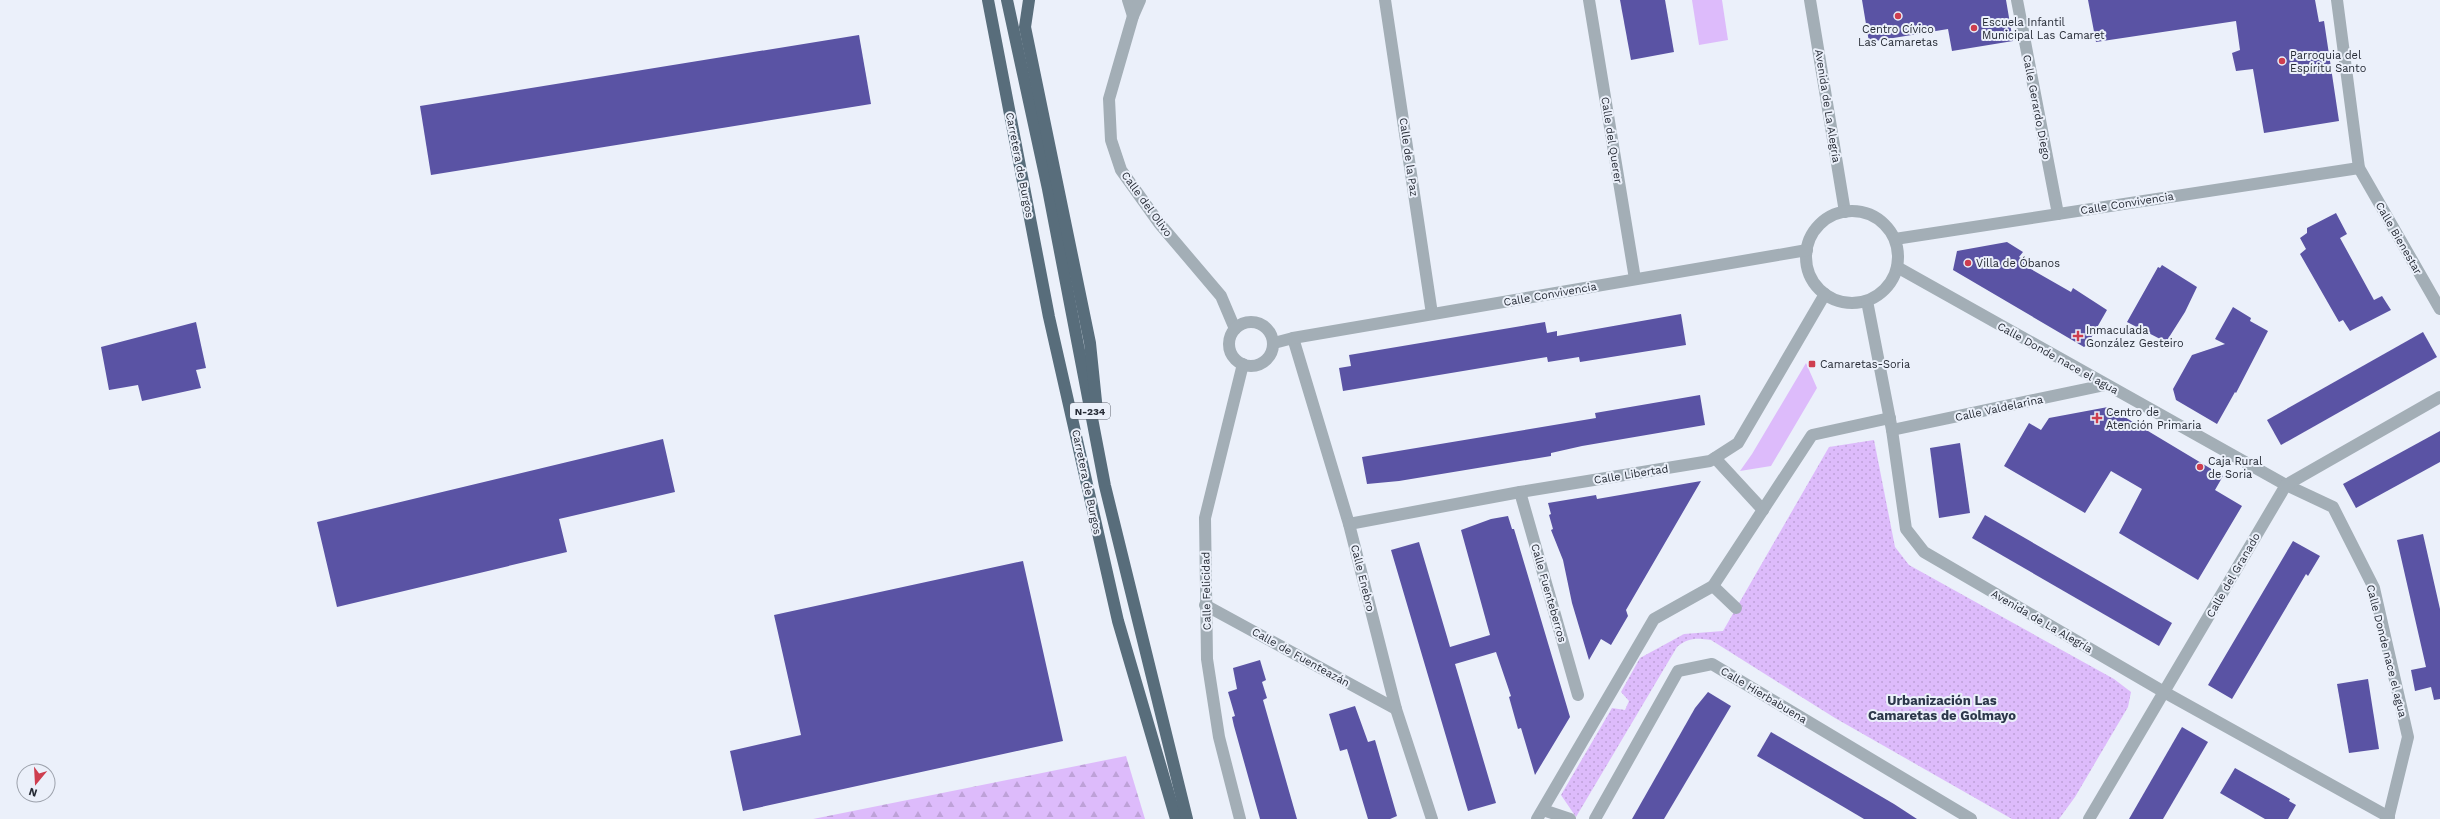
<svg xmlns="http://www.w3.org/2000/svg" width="2440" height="819" font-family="'Work Sans',sans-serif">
  <defs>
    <pattern id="forest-firs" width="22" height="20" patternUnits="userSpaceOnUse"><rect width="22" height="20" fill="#ddbbfb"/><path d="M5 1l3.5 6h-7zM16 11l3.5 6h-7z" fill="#bea1d8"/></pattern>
    <pattern id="park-dots" width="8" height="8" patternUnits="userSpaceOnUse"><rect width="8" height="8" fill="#ddbbfb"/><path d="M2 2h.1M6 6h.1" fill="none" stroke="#bea1d8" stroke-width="1.8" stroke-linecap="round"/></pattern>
  </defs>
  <rect width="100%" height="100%" fill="#ebf0fa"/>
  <path fill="url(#forest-firs)" d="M1126,756L1145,819H813Z"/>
  <path fill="url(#park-dots)" d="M1874,440L1895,547L1909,565L2114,679L2131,692L2128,707L2075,797L2059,819H2012L1835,718L1711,640C1697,638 1689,637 1677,647L1576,817L1561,795L1612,708L1625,710L1629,701L1621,692L1640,658L1684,634L1723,631L1829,447Z"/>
  <g fill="#ddbbfb">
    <path d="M1692,0H1722L1728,40L1699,45Z"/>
    <path d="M1806,363L1817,388L1771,466L1740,471L1752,454Z"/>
  </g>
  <g fill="#5a53a4">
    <path d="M1620,0H1665L1674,52L1631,60Z"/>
    <path d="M1862,0H2006L2013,41L1952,51L1948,29L1869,42Z"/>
    <path d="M2088,0H2315L2319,22L2324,21L2339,121L2264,133L2253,69L2236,71L2232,53L2240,50L2236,21L2096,42Z"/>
    <path d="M859,35L871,104L431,175L420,106Z"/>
    <path d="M2336,213L2347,234L2340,238L2374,300L2382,296L2391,310L2350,331L2343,320L2339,322L2300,254L2306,249L2300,238L2307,233V228Z"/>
    <path d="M2007,242L2023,252L2019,257L2031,264L2029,268L2071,292L2073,288L2107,310L2087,345L2084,347L1953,270L1957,251Z"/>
    <path d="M2162,265L2197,287L2185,312L2166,342L2127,322L2158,267L2160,268Z"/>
    <path d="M2233,307L2251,318L2250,321L2268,331L2236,393L2235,392L2217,424L2176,400L2173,389L2192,355L2225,344L2215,339Z"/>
    <path d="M1681,314L1686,345L1580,362L1579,357L1548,362L1547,357L1343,391L1339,368L1351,366L1349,355L1545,322L1547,333L1557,331V336Z"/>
    <path d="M196,322L206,368L196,370L201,388L142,401L138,385L109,390L101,347Z"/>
    <path d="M2423,332L2437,357L2281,445L2267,420Z"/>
    <path d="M1700,395L1705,425L1582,446L1551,453V456L1399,481L1367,484L1362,457L1596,418L1595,413Z"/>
    <path d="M2108,407L2223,476L2215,490L2242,506L2198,580L2119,533L2142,489L2111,471L2085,513L2004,466L2029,423L2041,430L2049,418Z"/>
    <path d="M2440,431V462L2356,508L2343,484Z"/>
    <path d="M663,439L675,492L559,519L567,552L337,607L317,522Z"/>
    <path d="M1960,443L1970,513L1939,518L1930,448Z"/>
    <path d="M1701,481L1626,610L1628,616L1611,645L1601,639L1589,660L1572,603L1563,560L1551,530L1553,529L1549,515L1551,514L1548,503L1596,495L1597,499Z"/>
    <path d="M1985,515L2172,623L2159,646L1972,538Z"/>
    <path d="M1508,516L1512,529H1514L1570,717L1535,775L1521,728L1518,729L1509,697L1511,696L1496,652L1455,664L1496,803L1468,811L1391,550L1419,542L1450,647L1490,635L1461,530L1491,519Z"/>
    <path d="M2423,534L2440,609V699L2434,700L2431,687L2415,691L2411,670L2426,667L2397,540Z"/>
    <path d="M2293,541L2320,556L2308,576L2306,574L2232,699L2208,685Z"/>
    <path d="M1023,561L1063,741L743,811L730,751L801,735L774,615Z"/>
    <path d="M1260,660L1266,680L1262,682L1267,698L1263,700L1297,819H1260L1234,726L1232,717L1235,716L1228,692L1237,689L1233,668Z"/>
    <path d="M2368,679L2379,749L2349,753L2337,684Z"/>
    <path d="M1708,692L1731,706L1664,819H1632L1695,708Z"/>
    <path d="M1355,706L1368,742L1375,740L1397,816L1390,819H1368L1347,749L1340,751L1329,714Z"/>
    <path d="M2182,727L2208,742L2163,819H2129Z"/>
    <path d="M1771,732L1894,804L1917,819H1864L1757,756Z"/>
    <path d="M2235,768L2290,799L2289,801L2296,805L2288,819H2265L2220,793Z"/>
  </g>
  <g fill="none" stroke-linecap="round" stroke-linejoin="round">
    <g stroke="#a3aeb6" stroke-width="12">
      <path d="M2017,0L2058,214"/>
      <path d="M1715,458L1763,510"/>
      <path d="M1713,586L1736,608"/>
      <path d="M1543,810L1570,819"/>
      <path d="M1537,819L1654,619L1713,586L1812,435L1890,418"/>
    </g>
    <g stroke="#a3aeb6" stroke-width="12">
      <path d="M1128,0L1133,16"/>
      <path d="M1140,0L1133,16L1109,99L1111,140L1121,170L1159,223L1221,296L1235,329"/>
      <path d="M1385,0L1432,314"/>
      <path d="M1589,0L1635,279"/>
      <path d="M1810,0L1845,212"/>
      <path d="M2337,0L2359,168L2440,309"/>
      <circle cx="1852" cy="257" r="46"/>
      <path d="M1895,239L2359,168"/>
      <path d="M1897,267L2286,485L2333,507L2374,588L2408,737L2388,819"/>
      <path d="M1867,301L1892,430L1906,529L1924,552L2164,692L2389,817"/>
      <circle cx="1251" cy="344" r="22"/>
      <path d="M1293,338L1349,524L1396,709L1432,819"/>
      <path d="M1274,343L1293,338L1807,250"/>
      <path d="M1892,430L2105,385"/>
      <path d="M1520,492L1578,695"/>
      <path d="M1349,524L1520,492L1710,461L1738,443L1825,294"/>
      <path d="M1205,605L1396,709"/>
      <path d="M1240,819L1219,737L1207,659L1205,518L1243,364"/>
      <path d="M1595,819L1678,671L1712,664L1971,819"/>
      <path d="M2089,819L2286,485L2440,397"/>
    </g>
    <g stroke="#586d7b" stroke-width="12">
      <path d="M988,0L1049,317L1118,621L1176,819"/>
      <path d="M1007,0L1048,189L1105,486L1187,819"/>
      <path d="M1029,0L1025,27L1090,343L1097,411"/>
    </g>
  </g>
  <g fill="#ce3e4f" stroke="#ebf0fa" stroke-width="1.5">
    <circle cx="1898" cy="16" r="4"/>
    <circle cx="1974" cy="28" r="4"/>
    <circle cx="2282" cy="61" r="4"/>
    <circle cx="1968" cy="263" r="4"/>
    <path d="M2076 330h4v4h4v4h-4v4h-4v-4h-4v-4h4z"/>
    <rect x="1808" y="360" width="8" height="8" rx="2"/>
    <path d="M2095 412h4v4h4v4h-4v4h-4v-4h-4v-4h4z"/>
    <circle cx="2200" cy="467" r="4"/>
  </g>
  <g text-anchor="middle" stroke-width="4" stroke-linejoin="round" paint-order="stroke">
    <rect fill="#ebf0fa" stroke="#60656f" stroke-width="1" x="1070" y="403" width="40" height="16" rx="3"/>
    <g font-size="10" font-weight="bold" fill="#252a34">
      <text x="1090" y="415">N-234</text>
    </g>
    <g font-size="11" fill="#252a34" stroke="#ebf0fa" text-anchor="start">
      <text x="1982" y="26">Escuela Infantil<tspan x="1982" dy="13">Municipal Las Camaret</tspan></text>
      <text x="1898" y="33" text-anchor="middle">Centro Cívico<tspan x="1898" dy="13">Las Camaretas</tspan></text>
      <text x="2290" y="59">Parroquia del<tspan x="2290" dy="13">Espíritu Santo</tspan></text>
      <text x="1976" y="267">Villa de Óbanos</text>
      <text x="2086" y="334">Inmaculada<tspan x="2086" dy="13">González Gesteiro</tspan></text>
      <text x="1820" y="368">Camaretas-Soria</text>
      <text x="2106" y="416">Centro de<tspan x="2106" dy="13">Atención Primaria</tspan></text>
      <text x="2208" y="465">Caja Rural<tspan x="2208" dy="13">de Soria</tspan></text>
    </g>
    <g font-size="11" fill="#252a34" stroke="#ebf0fa">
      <text transform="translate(1828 106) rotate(81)" y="4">Avenida de La Alegría</text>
      <text transform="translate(2037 107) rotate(79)" y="4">Calle Gerardo Diego</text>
      <text transform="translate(1612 140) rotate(81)" y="4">Calle del Querer</text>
      <text transform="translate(1409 157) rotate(82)" y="4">Calle de la Paz</text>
      <text transform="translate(1020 165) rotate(79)" y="4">Carretera de Burgos</text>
      <text transform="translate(2127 203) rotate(-9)" y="4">Calle Convivencia</text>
      <text transform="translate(1147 204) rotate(54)" y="4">Calle del Olivo</text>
      <text transform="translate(2399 238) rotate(60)" y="4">Calle Bienestar</text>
      <text transform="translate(1550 294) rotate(-10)" y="4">Calle Convivencia</text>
      <text transform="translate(2058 358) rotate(29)" y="4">Calle Donde nace el agua</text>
      <text transform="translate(1999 408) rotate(-12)" y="4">Calle Valdelarina</text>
      <text transform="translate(1631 474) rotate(-9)" y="4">Calle Libertad</text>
      <text transform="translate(1087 482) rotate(78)" y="4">Carretera de Burgos</text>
      <text transform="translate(2233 575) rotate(-60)" y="4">Calle del Granado</text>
      <text transform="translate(1363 578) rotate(76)" y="4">Calle Enebro</text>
      <text transform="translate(1206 591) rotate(-91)" y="4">Calle Felicidad</text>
      <text transform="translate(1549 593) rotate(74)" y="4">Calle Fuenteberros</text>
      <text transform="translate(2042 621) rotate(30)" y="4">Avenida de La Alegría</text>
      <text transform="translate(2387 651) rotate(76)" y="4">Calle Donde nace el agua</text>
      <text transform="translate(1301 657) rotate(29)" y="4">Calle de Fuenteazán</text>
      <text transform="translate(1764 695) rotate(31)" y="4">Calle Hierbabuena</text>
    </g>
    <g font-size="13" font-weight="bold" fill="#2c374a" stroke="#ebf0fa">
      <text x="1942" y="705">Urbanización Las<tspan x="1942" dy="15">Camaretas de Golmayo</tspan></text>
    </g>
  </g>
  <g transform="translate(36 783) rotate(198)"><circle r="19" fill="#ebf0fa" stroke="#9ca1ab"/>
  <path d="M0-3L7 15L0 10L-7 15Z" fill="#ce3e4f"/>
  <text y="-6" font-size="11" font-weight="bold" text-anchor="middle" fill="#252a34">N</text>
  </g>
</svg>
